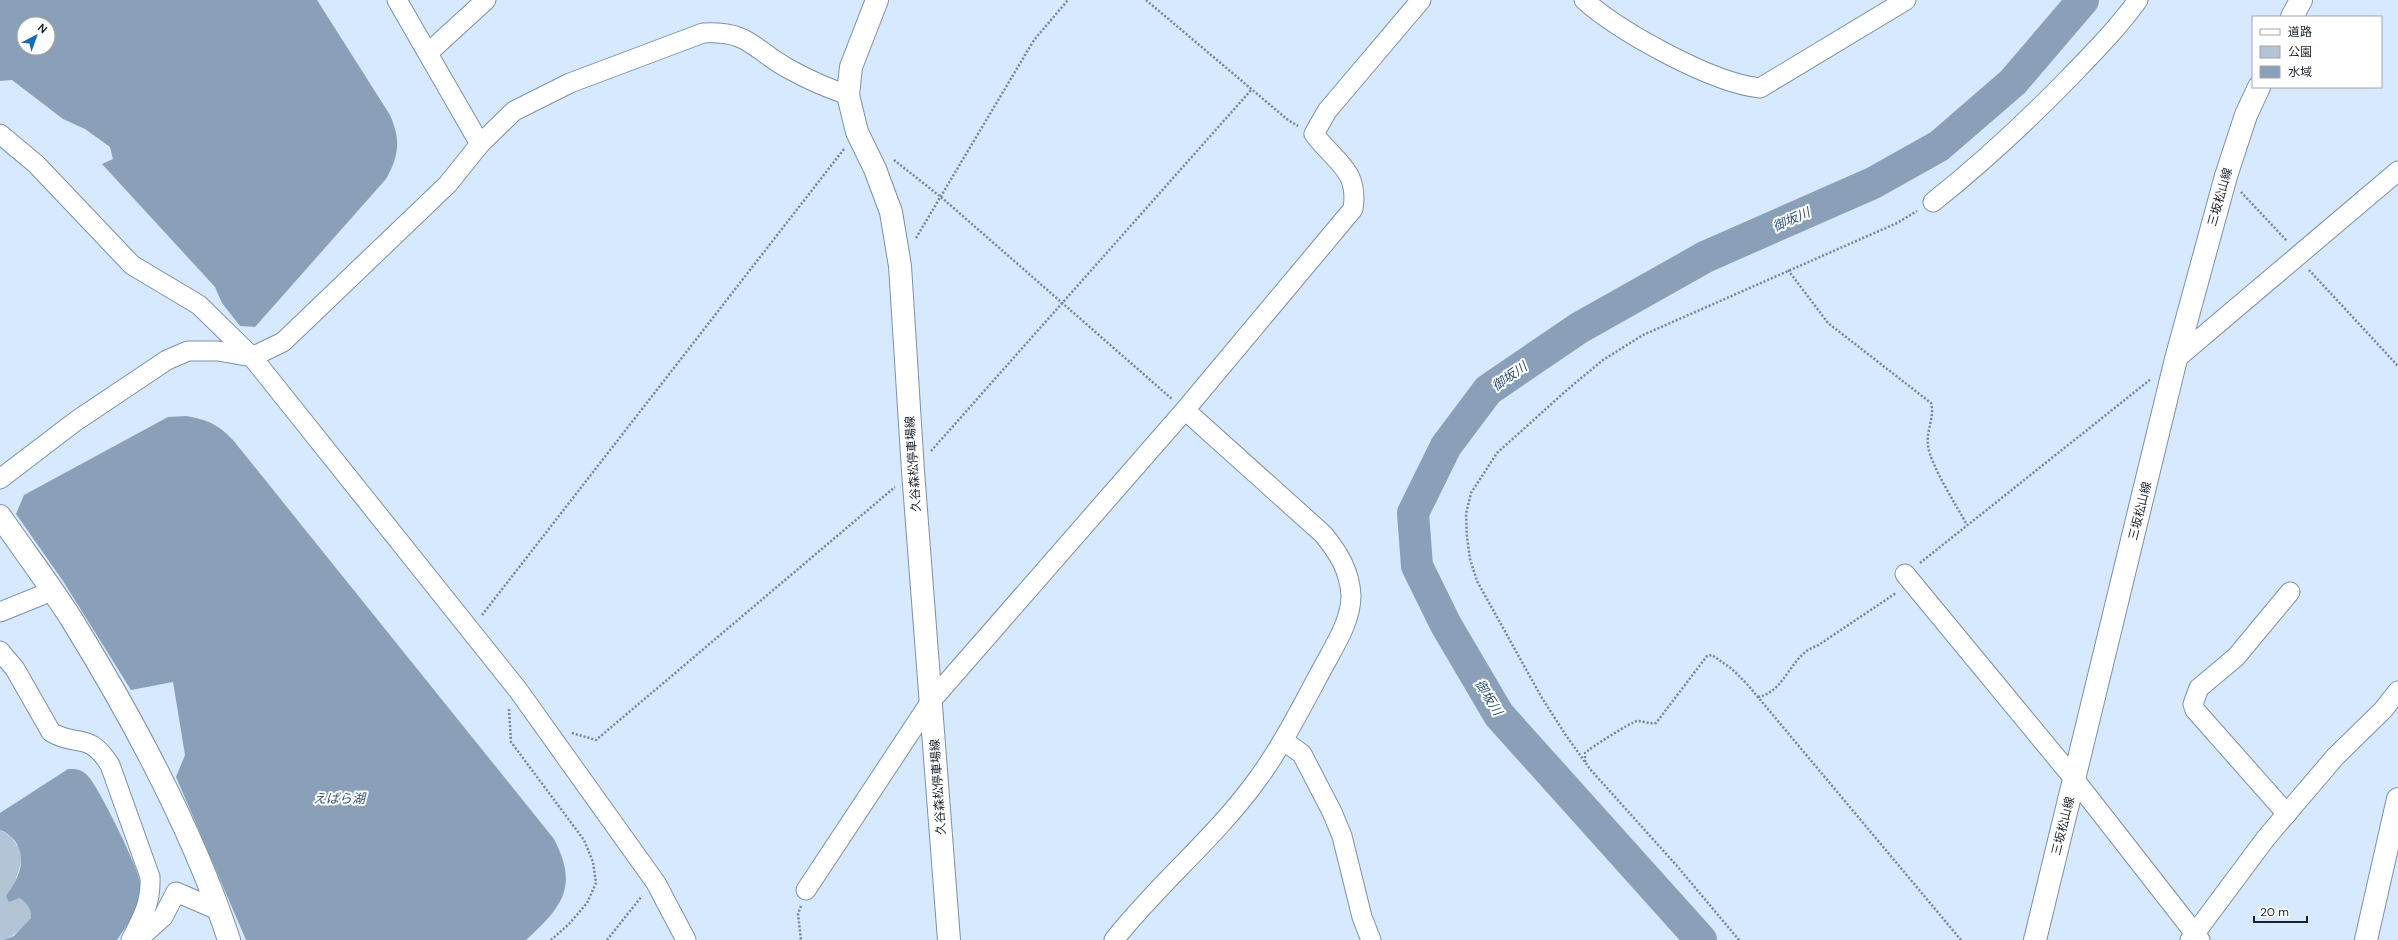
<svg xmlns="http://www.w3.org/2000/svg" width="2398" height="940" font-family="'DM Sans','Noto Sans JP',sans-serif">
  <rect width="100%" height="100%" fill="#d7e9fe"/>
  <path fill="#b3c4d7" d="M0,830L11,837L19,848L22,859L14,885V899L20,898C27,904 31,908 31,918C22,928 13,939 0,940Z"/>
  <g fill="#8aa0b9" fill-rule="evenodd">
    <path d="M0,0H317L390,115C401,140 399,156 386,179L255,327L240,326L222,303L215,287L102,164L113,159L110,147L85,129L63,119L12,80L0,81ZM24,24H48V48H24Z"/>
    <path d="M186,416C208,420 218,424 233,440L554,839C579,887 562,907 526,940H246L176,777L185,755L173,682L131,690L63,581L16,514L24,495L168,417Z"/>
    <path d="M68,769C76,769 81,769 87,775C98,785 138,867 140,882C143,903 128,924 117,940H3L14,936L31,918C31,908 27,904 20,898L9,902L6,896C18,880 28,860 15,841C11,836 6,832 0,830V813Z"/>
  </g>
  <g fill="none" stroke-linecap="round" stroke-linejoin="round">
    <path stroke="#8aa0b9" stroke-width="32" d="M1701,940L1499,715L1446,625L1417,566L1413,513L1446,446L1488,390L1579,328L1705,257L1873,183L1939,146L2013,82L2083,0"/>
    <defs>
      <g id="minor">
        <path d="M397,0L480,144"/>
        <path d="M1584,0C1620,32 1712,83 1760,88L1906,0"/>
        <path d="M428,53L486,0"/>
        <path d="M0,134L36,164L132,265L199,305L252,357L518,690L656,883L686,940"/>
        <path d="M1933,202C1981,164 2026,122 2069,78C2093,53 2118,28 2138,0"/>
        <path d="M2176,359L2398,171"/>
        <path d="M0,479L76,421L167,360L188,351H218L252,357L283,342L448,184L480,144L514,111L570,83L703,33C751,31 752,49 789,69C807,79 827,88 848,95"/>
        <path d="M1905,574L2075,780L2200,940"/>
        <path d="M0,612L52,591"/>
        <path d="M0,651L15,669L51,732C77,748 88,730 110,765L150,877C151,903 143,917 131,940"/>
        <path d="M1284,741L1302,754L1332,812L1342,836L1362,917L1371,940"/>
        <path d="M2287,814L2195,710L2193,704L2199,688L2236,657L2290,592"/>
        <path d="M806,890L931,701L1185,410L1353,209C1359,170 1336,163 1314,134L1327,111L1421,0"/>
        <path d="M137,940L163,917L176,892L218,910"/>
        <path d="M1114,940C1158,884 1215,838 1257,780C1282,746 1301,708 1321,671C1333,648 1351,622 1351,596C1350,571 1338,552 1323,534L1185,410"/>
        <path d="M2190,940L2266,838L2335,757L2383,710L2398,691"/>
      </g>
      <path id="tertiary" d="M0,516C24,551 50,585 72,620C133,719 193,830 229,940"/>
      <g id="secondary">
        <path d="M877,0L851,67L848,95L857,132L875,169L891,212L900,266L913,471L949,940"/>
        <path d="M2292,17L2301,0"/>
        <path d="M2035,940L2176,359L2226,176L2246,115L2259,87"/>
        <path d="M2366,940L2398,799"/>
      </g>
    </defs>
    <use href="#minor" stroke="#7b90a7" stroke-width="21"/>
    <use href="#tertiary" stroke="#7b90a7" stroke-width="24"/>
    <use href="#secondary" stroke="#7b90a7" stroke-width="24"/>
    <g stroke="#788594" stroke-width="2.5" stroke-dasharray="2 2" stroke-linecap="butt">
      <path d="M1146,0L1288,120L1298,126"/>
      <path d="M894,160L941,197L1172,399"/>
      <path d="M2241,192L2287,241"/>
      <path d="M916,238L1034,40L1068,0"/>
      <path d="M1788,270L1828,323L1931,403C1935,417 1926,430 1928,445C1930,465 1957,506 1967,525"/>
      <path d="M2309,270L2398,366"/>
      <path d="M931,451L1252,89"/>
      <path d="M1920,563L2151,379"/>
      <path d="M482,615L844,149"/>
      <path d="M1758,697C1786,692 1791,653 1817,646L1896,593"/>
      <path d="M509,709L511,742L584,840L593,862L596,883L587,903L569,924L551,940"/>
      <path d="M572,733L596,740L895,487"/>
      <path d="M1585,762V753C1590,748 1631,722 1637,721C1643,721 1649,724 1656,723L1707,656L1712,655L1732,669L1747,684L1961,940"/>
      <path d="M801,906L798,914L801,940"/>
      <path d="M607,940L642,896"/>
      <path d="M1739,940L1677,866L1590,769L1565,734L1542,698L1477,581L1470,559L1467,537L1466,514L1471,493L1497,453L1568,389L1603,360L1643,335L1897,223L1917,211"/>
    </g>
    <use href="#minor" stroke="#fff" stroke-width="19"/>
    <use href="#tertiary" stroke="#fff" stroke-width="22"/>
    <use href="#secondary" stroke="#fff" stroke-width="22"/>
  </g>
  <g text-anchor="middle" stroke-width="4" stroke-linejoin="round" paint-order="stroke">
    <g font-size="12" fill="#19212a" stroke="#fff">
      <text transform="translate(2220 197) rotate(-74)" y="4">三坂松山線</text>
      <text transform="translate(913 464) rotate(-94)" y="4">久谷森松停車場線</text>
      <text transform="translate(2140 511) rotate(-76)" y="4">三坂松山線</text>
      <text transform="translate(938 787) rotate(-94)" y="4">久谷森松停車場線</text>
      <text transform="translate(2063 826) rotate(-76)" y="4">三坂松山線</text>
    </g>
    <g font-size="13" font-style="italic" fill="#2f5277" stroke="#fff">
      <text transform="translate(1791 219) rotate(-24)" y="5">御坂川</text>
      <text transform="translate(1509 376) rotate(-35)" y="5">御坂川</text>
      <text transform="translate(1489 697) rotate(58)" y="5">御坂川</text>
      <text x="339" y="803">えばら湖</text>
    </g>
  </g>
  <rect x="2252" y="16" width="130" height="72" fill="#ffffff" stroke="#a3a6aa"/>
  <rect x="2260" y="29" width="20" height="6" fill="#ffffff" stroke="#a3a6aa"/>
  <text x="2288" y="36" font-size="12" fill="#19212a">道路</text>
  <rect x="2260" y="46" width="20" height="12" fill="#b3c4d7" stroke="#a3a6aa"/>
  <text x="2288" y="56" font-size="12" fill="#19212a">公園</text>
  <rect x="2260" y="66" width="20" height="12" fill="#8aa0b9" stroke="#a3a6aa"/>
  <text x="2288" y="76" font-size="12" fill="#19212a">水域</text>
  <g transform="translate(36 36) rotate(41)"><circle r="19" fill="#ffffff" stroke="#a3a6aa"/>
  <path d="M0-3L7 15L0 10L-7 15Z" fill="#156bb9"/>
  <text y="-6" font-size="11" font-weight="bold" text-anchor="middle" fill="#19212a">N</text>
  </g>
  <path d="M2254 916v6h53v-6" fill="none" stroke="#19212a" stroke-width="2"/>
  <text x="2260" y="916" font-size="12" fill="#19212a" stroke="#ffffff" stroke-width="3" paint-order="stroke">20 m</text>
</svg>
